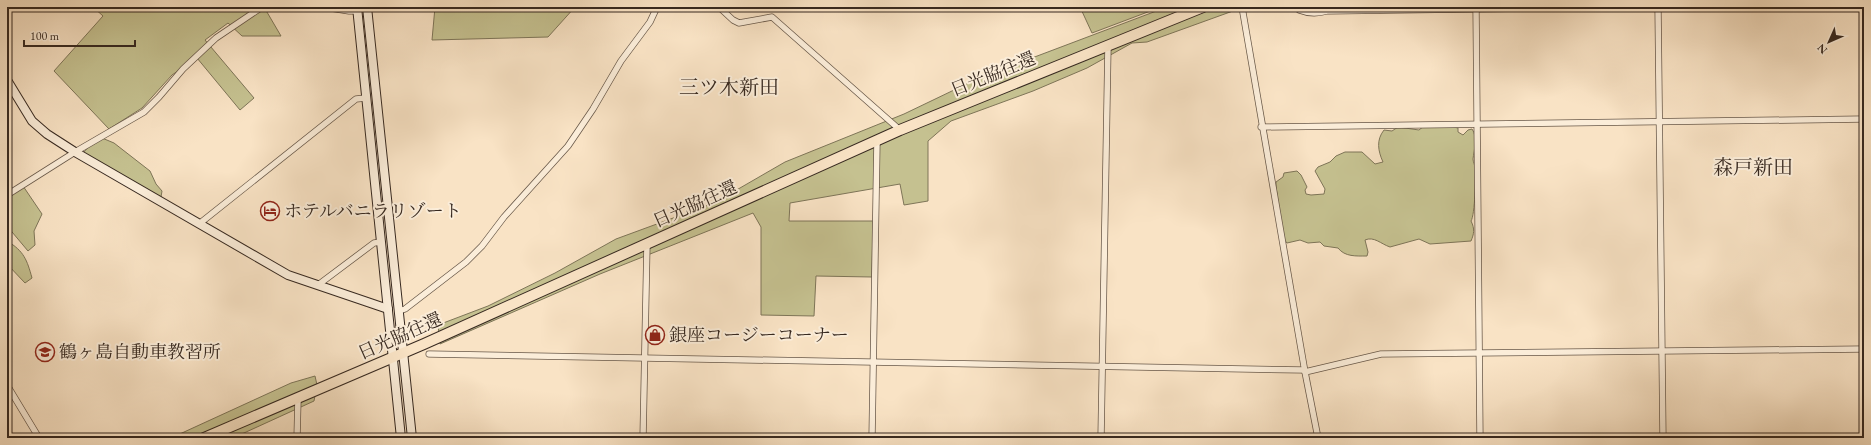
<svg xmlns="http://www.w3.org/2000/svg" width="1871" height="445" font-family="'EB Garamond','Noto Serif JP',serif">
  <rect width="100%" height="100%" fill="#f9e3c5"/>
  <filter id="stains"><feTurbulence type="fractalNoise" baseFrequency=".005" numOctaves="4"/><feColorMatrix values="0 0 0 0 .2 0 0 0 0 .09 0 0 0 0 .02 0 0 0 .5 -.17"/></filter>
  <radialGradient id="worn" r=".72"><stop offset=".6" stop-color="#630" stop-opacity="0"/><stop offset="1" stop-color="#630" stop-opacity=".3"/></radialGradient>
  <g fill="#c5c190" stroke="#7e7558">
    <path d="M93,7H264L281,36H242L228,23L205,40L254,98L240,110L197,58L172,75L142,108L109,129L54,71L103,16Z"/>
    <path d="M435,7H575L548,37L432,40Z"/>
    <path d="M1080,7H1161L1092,33Z"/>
    <path d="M1163,7H1244L1147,42L1132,43L1087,68L1033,91L951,121L928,141V201L904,205L900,184L790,203L789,221H873L872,277L816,276L814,316L761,315V227L753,213L600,274L440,344L438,325L488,306L555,273L616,239L714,203L785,162L904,114L979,78L1159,10Z"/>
    <path d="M1424,126H1448L1458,128V132L1463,135L1468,130L1472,129C1478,137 1474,150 1473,159C1473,162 1475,165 1475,168C1476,176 1475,215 1471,221C1475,229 1474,234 1471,241L1430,244L1419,239L1390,247C1381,244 1374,236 1365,240L1368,252L1367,256C1356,256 1345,257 1338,248L1324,246L1320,242L1308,243L1300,240L1287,243L1283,238L1276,187V182L1283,177L1284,173L1297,171L1301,175L1307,187L1305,190L1306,194L1311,195L1324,194L1325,189L1315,171L1318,167L1330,162L1336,156L1345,152H1362L1375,164L1383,162C1378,151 1376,140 1384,130L1392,131L1398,127L1419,130Z"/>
    <path d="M102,138L114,143L150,171L156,184L162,191L161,197L83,153L92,143Z"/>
    <path d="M23,186L42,214L34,231L35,245L28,251L7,226V197Z"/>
    <path d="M7,241C24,251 27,260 32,278L25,283L7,264Z"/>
    <path d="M315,376L317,385L314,401L233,438H171L291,383Z"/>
  </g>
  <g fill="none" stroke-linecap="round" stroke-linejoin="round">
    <defs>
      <g id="street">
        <path d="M324,7L349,11H358"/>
        <path d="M719,7L733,20L739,23L772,17L900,130"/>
        <path d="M1242,7L1305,372L1318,438"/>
        <path d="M1299,7V10C1309,14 1317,14 1327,11L1612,7"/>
        <path d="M1476,7L1480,438"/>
        <path d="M1627,7H1691"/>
        <path d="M1658,7L1663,438"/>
        <path d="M1261,127L1864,119"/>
        <path d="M7,195L75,152L144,112L159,97L183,69L216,38L262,7"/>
        <path d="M199,224L356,99L366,98"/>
        <path d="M318,285L374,243L381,242"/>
        <path d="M399,311L405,309L466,262L482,246L504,217L568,146L593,109L621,61L650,22L657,7"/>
        <path d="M429,354L1304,370"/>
        <path d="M1305,372L1381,354L1864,349"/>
        <path d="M7,385L39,438"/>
        <path d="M297,438L298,399"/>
        <path d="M643,438L647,244"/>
        <path d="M872,438L877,141"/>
        <path d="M1101,438L1108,46"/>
      </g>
      <g id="secondary">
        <path d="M357,7L401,438"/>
        <path d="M367,7L412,438"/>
        <path d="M7,80L32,121L47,134L75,152L288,275L388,309"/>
      </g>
      <g id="highway">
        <path d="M204,438L424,344L900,130L1203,7"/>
        <path d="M1864,438V437"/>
      </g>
    </defs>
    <use href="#street" stroke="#685849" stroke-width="7"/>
    <use href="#secondary" stroke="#372920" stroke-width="10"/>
    <use href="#highway" stroke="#372920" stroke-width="12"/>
    <use href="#street" stroke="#fbedd9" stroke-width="5.5"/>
    <use href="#secondary" stroke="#fbedd9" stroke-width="8"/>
    <use href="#highway" stroke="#f9e3c5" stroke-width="10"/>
  </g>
  <defs>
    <symbol id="hotel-ring" viewBox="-11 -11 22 22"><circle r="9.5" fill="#fbedd9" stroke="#8f2418" stroke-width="1.5"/><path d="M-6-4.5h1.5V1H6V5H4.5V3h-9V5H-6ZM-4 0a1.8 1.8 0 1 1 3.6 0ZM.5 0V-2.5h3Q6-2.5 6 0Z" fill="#8f2418"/></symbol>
    <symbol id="shop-ring" viewBox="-11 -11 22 22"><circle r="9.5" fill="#fbedd9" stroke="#8f2418" stroke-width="1.5"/><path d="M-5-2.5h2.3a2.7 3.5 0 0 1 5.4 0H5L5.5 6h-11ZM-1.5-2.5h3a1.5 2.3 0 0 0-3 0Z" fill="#8f2418"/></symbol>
    <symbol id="school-ring" viewBox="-11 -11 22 22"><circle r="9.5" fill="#fbedd9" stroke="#8f2418" stroke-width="1.5"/><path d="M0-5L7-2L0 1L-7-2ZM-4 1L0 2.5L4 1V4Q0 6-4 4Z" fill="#8f2418"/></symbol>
  </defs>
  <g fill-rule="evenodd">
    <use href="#hotel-ring" x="259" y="200" width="22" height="22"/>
    <use href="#shop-ring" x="644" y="324" width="22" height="22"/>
    <use href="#school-ring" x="34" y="341" width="22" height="22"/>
  </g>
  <g text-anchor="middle" stroke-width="4" stroke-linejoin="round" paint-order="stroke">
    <g font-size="18" fill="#372920" stroke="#fbedd9">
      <text transform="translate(993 74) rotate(-22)" y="6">日光脇往還</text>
      <text transform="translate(695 204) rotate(-24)" y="6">日光脇往還</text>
      <text transform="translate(400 336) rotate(-24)" y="6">日光脇往還</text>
    </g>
    <g font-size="18" fill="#372920" stroke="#fbedd9" text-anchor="start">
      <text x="284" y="217">ホテルバニラリゾート</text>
      <text x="669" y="341">銀座コージーコーナー</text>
      <text x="59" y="358">鶴ヶ島自動車教習所</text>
    </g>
    <g font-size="20" fill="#372920" stroke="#fbedd9">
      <text x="729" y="94">三ツ木新田</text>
      <text x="1753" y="174">森戸新田</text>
    </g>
  </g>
  <rect width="1871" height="445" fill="none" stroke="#f9e3c5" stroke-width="24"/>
  <rect x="8" y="8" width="1855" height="429" fill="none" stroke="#372920" stroke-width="2"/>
  <rect x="12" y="12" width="1847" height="421" fill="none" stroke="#372920"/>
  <g transform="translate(1829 42) rotate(225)" stroke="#fbedd9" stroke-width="3" paint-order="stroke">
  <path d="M0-3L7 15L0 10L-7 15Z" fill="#372920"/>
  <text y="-6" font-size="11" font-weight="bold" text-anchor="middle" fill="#372920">N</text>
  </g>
  <path d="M24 40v6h111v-6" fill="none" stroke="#372920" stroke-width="2"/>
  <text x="30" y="40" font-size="12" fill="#372920" stroke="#fbedd9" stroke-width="3" paint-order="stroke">100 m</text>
  <rect width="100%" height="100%" filter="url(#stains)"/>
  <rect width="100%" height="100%" fill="url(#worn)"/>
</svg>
